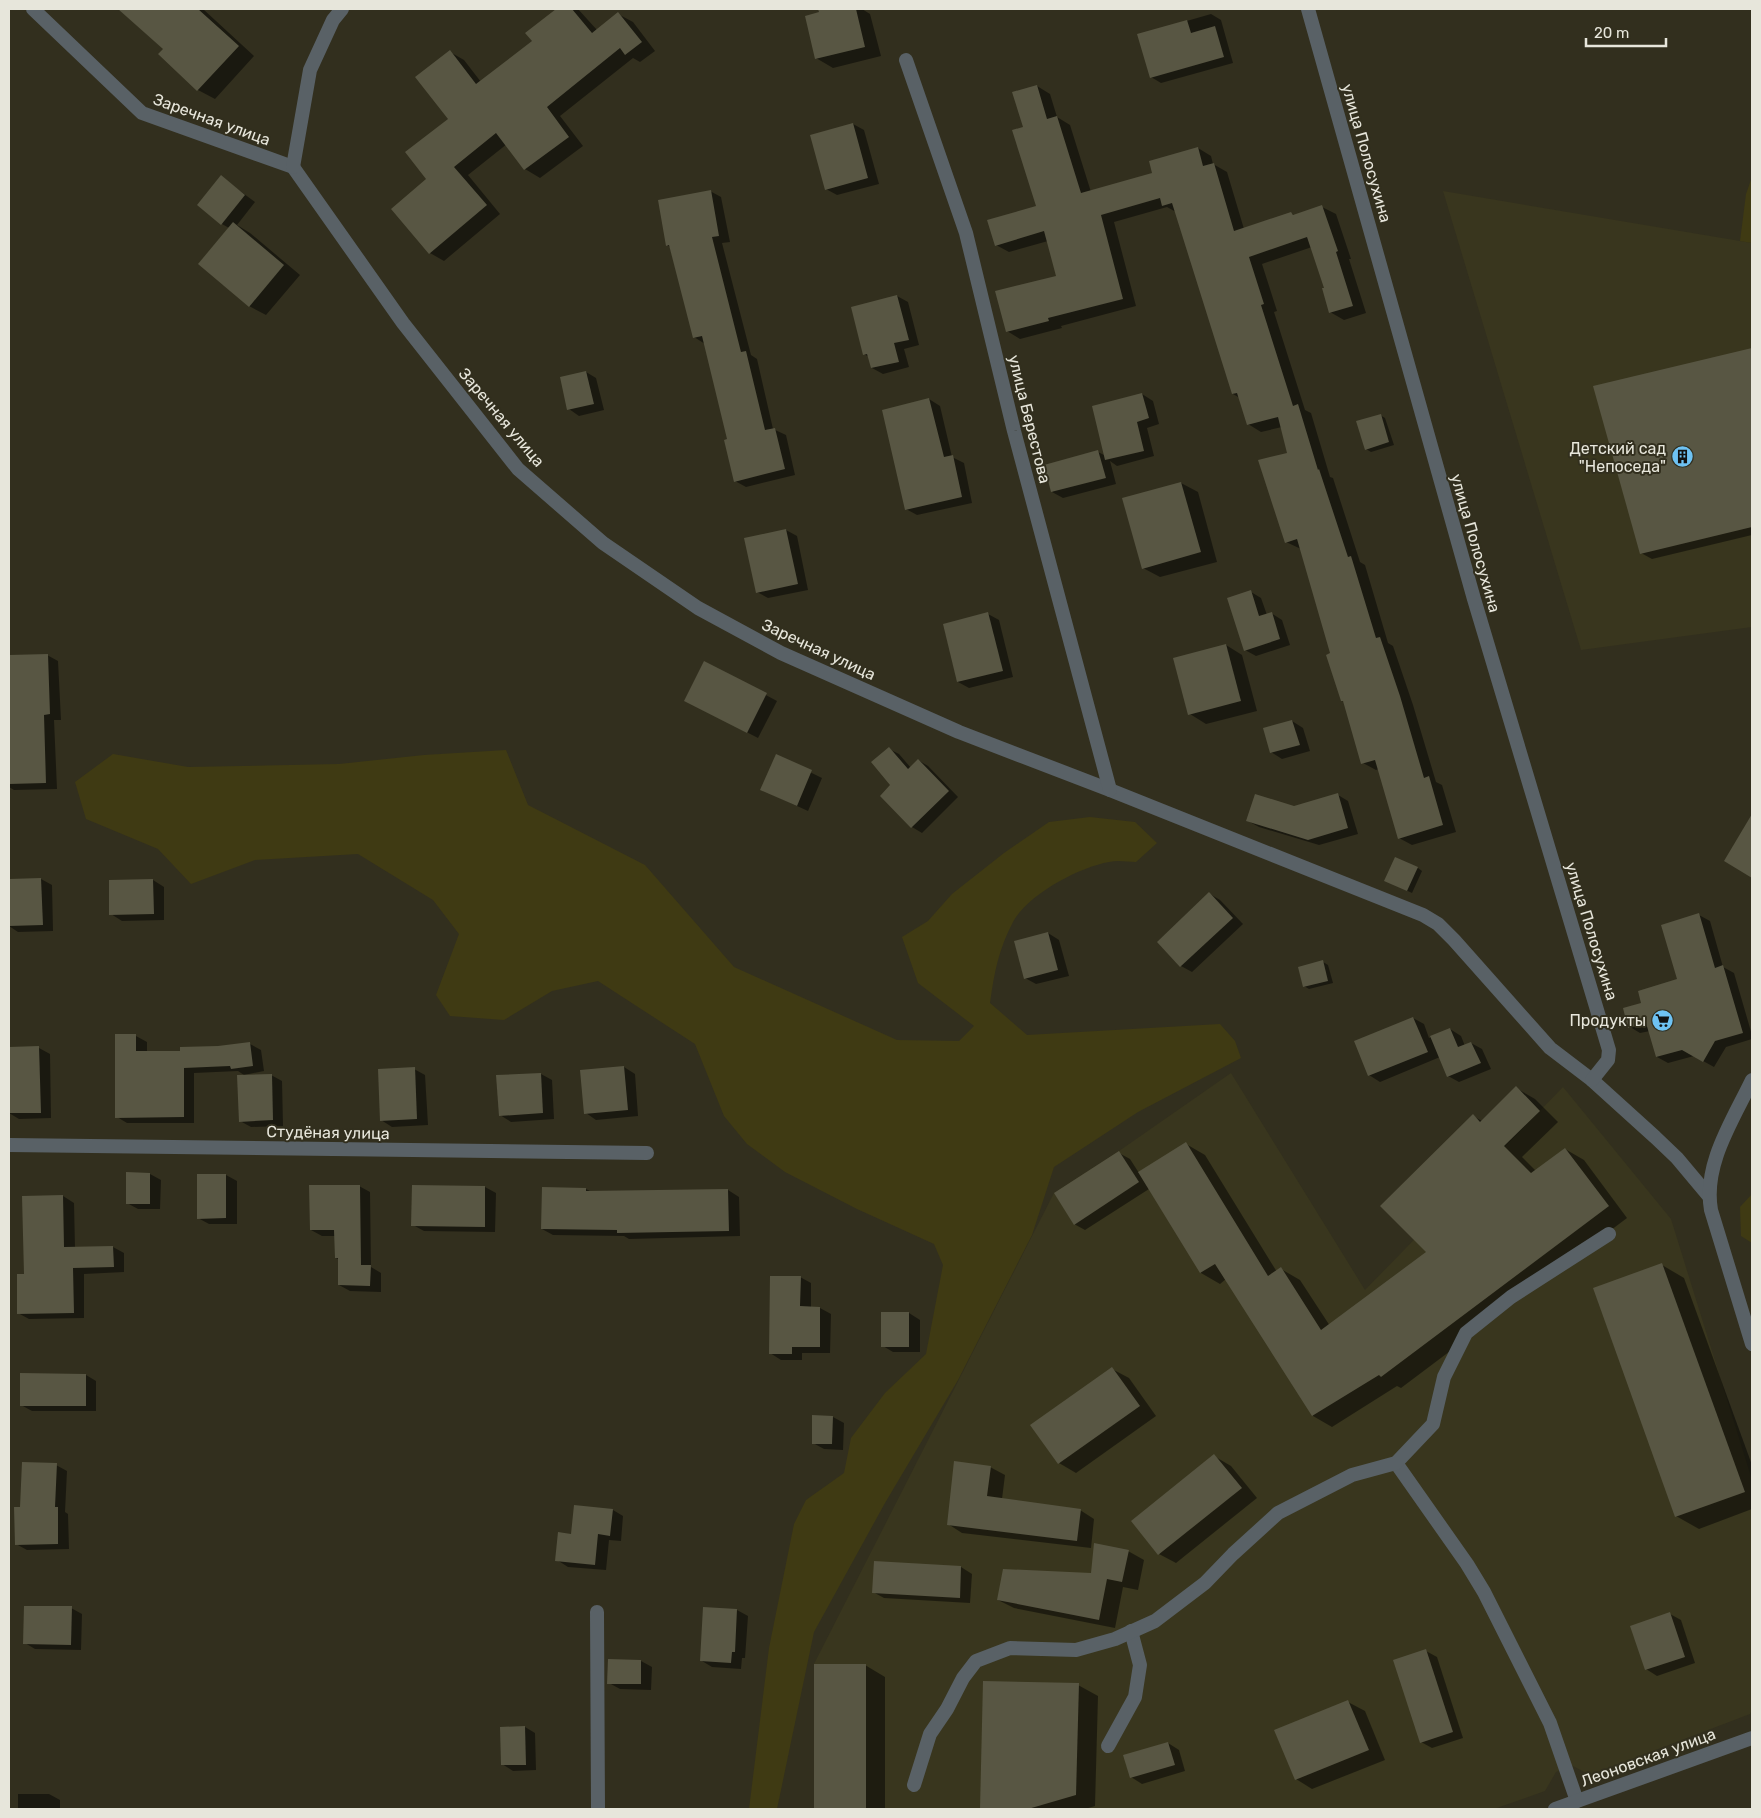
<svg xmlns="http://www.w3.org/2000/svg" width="1761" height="1818" font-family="Rubik,sans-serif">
  <rect width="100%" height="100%" fill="#322f1e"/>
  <g fill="#39361e">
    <path d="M1443,191L1752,243V627L1581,650Z"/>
    <path d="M1231,1073L1365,1290L1563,1087L1671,1219L1752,1480V1710L1750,1714L1590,1775L1573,1766L1556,1772L1545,1791L1494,1809H814V1664L1054,1193L1119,1151Z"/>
  </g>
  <g fill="#3f3a13">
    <path d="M1752,177V243L1740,241L1746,194Z"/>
    <path d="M506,750L528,805L645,865L734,967L897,1040L959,1041L974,1026L918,983L902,937L928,921L952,894L1004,853L1049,822L1090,817L1135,822L1157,843L1136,862C1128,862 1118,860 1109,862C1080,867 1028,894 1013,922C999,948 994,973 990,1003L1027,1035L1220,1024L1235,1041L1241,1058L1138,1112L1054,1167L1032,1235L958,1380L885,1503L814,1632L777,1809H749L769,1648L794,1524L806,1500L844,1473L851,1438L885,1393L926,1354L943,1265L934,1244L857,1209L785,1172L747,1144L724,1116L695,1044L598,981L552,991L504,1020L450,1016L436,995L459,934L433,900L358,854L255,860L191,884L158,849L86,819L75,782L113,754L188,767L339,764L424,755Z"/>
    <path d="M1752,1194V1243L1741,1236L1740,1207Z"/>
  </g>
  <g fill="#0007">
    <path d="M120,9H203L254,56L215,99L198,90L165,49Z"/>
    <path d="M558,9H578L597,30L618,14L633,22L655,51L640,62L633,58L560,116L583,146L540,178L525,169L507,144L468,175L500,214L444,261L430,253L428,180L450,120V52L464,60L481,82L533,42L527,33Z"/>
    <path d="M819,9H862L870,14L881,56L833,68L816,58L820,13Z"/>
    <path d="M1211,14L1221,20L1233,63L1161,83L1151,77L1138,35Z"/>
    <path d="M1037,86L1050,94L1057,117L1070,125L1091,192L1154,173L1198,148L1211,156L1213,164L1227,172L1244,229L1291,213L1295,216L1322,207L1336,214L1351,259H1349L1366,313L1344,320L1330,312L1326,288L1312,247L1262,264L1277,311L1274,312L1305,410L1311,413L1330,477L1333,478L1360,562L1365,565L1388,643L1393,646L1413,705L1436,782L1442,785L1456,832L1412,845L1399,838L1379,769L1376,770L1363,763L1345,702L1342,701L1332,654L1301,549L1286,542L1289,453L1282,427L1261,432L1248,424L1240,398L1233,394L1176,212L1167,207L1114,222L1136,306L1061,326L1062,328L1020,339L1007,331L1057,277L1048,241L1009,252L996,245L1038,207L1024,128Z"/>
    <path d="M853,124L864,130L879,184L837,195L826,189Z"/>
    <path d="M221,177L255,202L237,225L250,233L300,275L266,315L249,306L229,228L222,224Z"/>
    <path d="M710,191L721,197L730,242L722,243L751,355L757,359L773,429L786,435L795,475L746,487L735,481L728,440L705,344L694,337L670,247L667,245Z"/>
    <path d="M897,296L908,302L919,345L904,349L909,367L883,374L872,368L869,357L864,354Z"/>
    <path d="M1752,349V535L1652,559L1641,553L1595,387Z"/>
    <path d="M586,372L596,378L604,410L579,416L569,409Z"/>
    <path d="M1142,394L1153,401L1159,424L1147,428L1154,456L1117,466L1110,461L1116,484L1063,498L1052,492L1098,452L1106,456Z"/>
    <path d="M929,399L940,406L952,457L964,463L972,503L917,515L906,509Z"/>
    <path d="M1380,415L1385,418L1394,445L1371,452L1366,449Z"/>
    <path d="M1181,483L1198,492L1217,562L1160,577L1143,568Z"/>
    <path d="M786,530L797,536L808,590L768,598L757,592Z"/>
    <path d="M1251,592L1261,598L1267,615L1271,613L1282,620L1290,645L1256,656L1245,650Z"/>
    <path d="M988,614L999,620L1013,677L969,688L958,682L944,625Z"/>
    <path d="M1226,645L1242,655L1257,711L1206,724L1190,714Z"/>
    <path d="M47,655L58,661L61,720H54L57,789L14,790L9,787V656Z"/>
    <path d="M705,663L777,701L758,738L696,706Z"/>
    <path d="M1292,721L1303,728L1310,751L1282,759L1271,752Z"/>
    <path d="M889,749L899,754L911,768L918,760L928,766L958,797L922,833L912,827L892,786Z"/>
    <path d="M777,756L822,778L808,811L773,795Z"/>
    <path d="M1338,795L1348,801L1358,834L1319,845L1259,827L1248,821Z"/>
    <path d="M1752,817V877L1726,861Z"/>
    <path d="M1418,868L1422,871L1412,893L1391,883Z"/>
    <path d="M41,879L52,885L53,931L18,932L9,926V880Z"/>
    <path d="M153,880L164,887V920L122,921L111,914L110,881Z"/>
    <path d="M1210,894L1220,900L1243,924L1192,972L1181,966L1158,942Z"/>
    <path d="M1699,915L1710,921L1723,967L1734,973L1752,1035V1039L1726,1047L1714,1067L1694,1056L1668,1063L1657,1057L1650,1031L1640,1033L1630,1027L1643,1004L1679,980Z"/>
    <path d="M1048,933L1059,940L1069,976L1036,984L1025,978Z"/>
    <path d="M1323,962L1328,965L1333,983L1309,989L1304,986Z"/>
    <path d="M1413,1018L1424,1024L1429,1038L1450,1029L1461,1036L1465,1046L1471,1043L1482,1049L1491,1069L1459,1082L1448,1076L1440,1057L1380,1082L1369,1075Z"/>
    <path d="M136,1036L147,1042V1052H181L250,1044L261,1050L264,1071L244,1075L238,1071L194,1073V1123H127L117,1117Z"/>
    <path d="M9,1048H39L50,1054L51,1118L19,1119L9,1113Z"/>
    <path d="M624,1067L635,1074L638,1116L596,1120L586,1113Z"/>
    <path d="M414,1069L425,1075L428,1125L392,1127L381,1120Z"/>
    <path d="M541,1074L552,1080L554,1119L511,1122L500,1115Z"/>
    <path d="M271,1075L282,1081L283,1126L251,1127L240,1121Z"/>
    <path d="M1516,1088L1535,1099L1558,1122L1522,1157L1536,1171L1565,1149L1584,1160L1627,1218L1401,1388L1397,1386L1332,1427L1313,1416L1226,1279L1220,1284L1201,1273L1149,1189L1085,1230L1074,1224L1119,1153L1130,1159L1139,1173L1186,1144L1205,1155L1277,1272L1281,1269L1300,1280L1330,1326L1428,1252L1473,1116L1482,1121Z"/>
    <path d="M150,1174L161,1180L160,1209H138L127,1203Z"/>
    <path d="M226,1175L237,1181V1224H209L198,1218Z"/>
    <path d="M359,1186L370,1192L371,1267L381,1273V1292L350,1291L339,1285L340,1260L336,1258V1236H322L311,1230Z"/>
    <path d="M413,1186L485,1187L496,1193L495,1232L424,1231L413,1225Z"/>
    <path d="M543,1188L586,1189L592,1192L728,1190L739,1197L740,1236L629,1239L624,1236L553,1235L542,1229Z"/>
    <path d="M63,1196L74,1203L75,1248L113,1247L124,1253V1272L84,1274V1318L29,1319L18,1313L25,1275L24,1197Z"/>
    <path d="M1662,1265L1684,1278L1752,1465V1509L1699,1529L1676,1516Z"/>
    <path d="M800,1277L811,1283V1308H820L831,1314L830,1353H802V1360H781L770,1353Z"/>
    <path d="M883,1313H909L920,1320V1352H893L883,1346Z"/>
    <path d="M1112,1369L1129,1378L1156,1416L1076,1473L1059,1463Z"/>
    <path d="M86,1375L96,1381V1411H32L21,1405Z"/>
    <path d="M833,1417L844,1423L843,1450L824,1449L813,1443Z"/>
    <path d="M1214,1456L1231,1466L1257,1498L1176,1563L1159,1554Z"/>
    <path d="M56,1465L67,1471L65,1512L68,1514L69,1549L27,1550L16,1544L21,1508Z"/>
    <path d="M990,1467L1005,1475L1002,1499L1080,1510L1094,1519L1091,1548L962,1533L948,1524Z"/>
    <path d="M613,1510L623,1516L621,1541L609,1540L606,1570L568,1567L557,1560Z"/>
    <path d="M1128,1551L1144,1560L1138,1590L1123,1587L1115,1628L1014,1608L998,1600L1092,1575Z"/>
    <path d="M875,1563L961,1567L972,1574L970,1603L884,1598L873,1592Z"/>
    <path d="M71,1608L82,1614L81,1650L35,1649L25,1643Z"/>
    <path d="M737,1610L748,1616L745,1658H742L741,1669L712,1667L702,1661Z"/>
    <path d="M1670,1614L1681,1620L1695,1663L1657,1676L1646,1669Z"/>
    <path d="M1426,1651L1437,1657L1463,1738L1432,1748L1421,1742Z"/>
    <path d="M641,1661L652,1667L651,1690L620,1689L609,1683Z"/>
    <path d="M815,1665H865L885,1677V1809H932H815Z"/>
    <path d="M985,1682L1078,1685L1098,1696L1095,1806L1085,1809H981Z"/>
    <path d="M1348,1702L1365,1711L1385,1760L1312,1789L1296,1779Z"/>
    <path d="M525,1727L535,1733L536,1770L513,1771L502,1764Z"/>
    <path d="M1168,1743L1179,1750L1185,1771L1142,1784L1131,1777Z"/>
    <path d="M18,1794H49L60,1800V1809H18Z"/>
  </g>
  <g fill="#585643">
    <path d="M118,9H198L239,46L197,91L158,54L163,49Z"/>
    <path d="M556,9H572L592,33L618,12L642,42L625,55L620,48L547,107L569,137L524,170L496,133L454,167L487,205L429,254L391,209L426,179L405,152L448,119L415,77L450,50L476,84L532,41L525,33Z"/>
    <path d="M818,9H856L865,47L815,59L805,16L819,12Z"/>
    <path d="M1187,20L1191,33L1215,26L1224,57L1150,78L1137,34Z"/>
    <path d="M1037,85L1047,119L1057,116L1081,193L1152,173L1149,161L1198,147L1203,166L1214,163L1234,231L1291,212L1293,215L1322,205L1338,251L1336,252L1353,306L1329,313L1322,288H1324L1307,237L1249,257L1264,304L1261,305L1293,406L1298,404L1318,470L1319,469L1348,557L1351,556L1376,638L1380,637L1400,696L1424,778L1429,776L1443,825L1398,839L1375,760L1361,764L1343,701H1341L1326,655L1330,653L1297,539L1285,543L1258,460L1287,453L1278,417L1247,425L1237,393L1232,394L1172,203L1162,206L1160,198L1101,215L1123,299L1048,318L1049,321L1006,332L995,291L1056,276L1044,231L995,246L987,220L1036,206L1012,130L1023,127L1012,92Z"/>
    <path d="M853,123L868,178L825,190L810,135Z"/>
    <path d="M221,175L245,195L221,225L197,205Z"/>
    <path d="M711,190L719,236L712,237L741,352L746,351L765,430L775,428L785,469L734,482L724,440L727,439L702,336L693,338L669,245L666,246L658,200Z"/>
    <path d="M233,222L284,265L249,307L198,264Z"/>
    <path d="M897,295L909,340L894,343L899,362L871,368L867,354L863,355L851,307Z"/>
    <path d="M1752,348V527L1640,554L1593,386Z"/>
    <path d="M586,371L594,404L567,410L560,377Z"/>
    <path d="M1142,393L1149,418L1137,422L1144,451L1105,460L1092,406Z"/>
    <path d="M929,398L944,457L953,455L962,497L905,510L882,410Z"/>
    <path d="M1381,414L1389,442L1365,450L1356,421Z"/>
    <path d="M1098,450L1106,478L1051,492L1044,465Z"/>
    <path d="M1181,482L1201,552L1142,569L1122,498Z"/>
    <path d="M786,529L798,584L756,593L744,538Z"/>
    <path d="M1251,590L1259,616L1272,612L1280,639L1244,651L1227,598Z"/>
    <path d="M988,612L1003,671L957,682L943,624Z"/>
    <path d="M1226,644L1241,701L1188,715L1173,658Z"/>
    <path d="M48,654L50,714L44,715L46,783L9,784V655Z"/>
    <path d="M704,661L767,693L747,733L684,701Z"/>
    <path d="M1292,720L1300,745L1270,753L1263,728Z"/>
    <path d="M889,747L908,769L918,759L949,791L911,828L880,796L890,785L871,762Z"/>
    <path d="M776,754L812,770L797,806L760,790Z"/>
    <path d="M1338,793L1348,828L1308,840L1246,821L1255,794L1294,806Z"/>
    <path d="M1752,814V878L1724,861Z"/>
    <path d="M1395,857L1418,867L1407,891L1384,881Z"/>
    <path d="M41,878L43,925L9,926V879Z"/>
    <path d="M153,879L154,914L109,915V880Z"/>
    <path d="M1209,892L1233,918L1180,967L1157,942Z"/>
    <path d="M1699,913L1715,968L1723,965L1743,1033L1715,1041L1703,1062L1682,1050L1656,1057L1646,1023L1628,1028L1623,1008L1641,1003L1638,991L1677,979L1661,925Z"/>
    <path d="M1048,932L1058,970L1024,979L1014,941Z"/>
    <path d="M1323,960L1328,981L1303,987L1298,967Z"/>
    <path d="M1413,1017L1428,1052L1368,1076L1354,1041Z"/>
    <path d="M1450,1028L1458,1047L1471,1042L1481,1063L1447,1077L1430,1036Z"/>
    <path d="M115,1034H136V1051H180V1047L218,1046L250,1042L253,1066L231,1069L230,1066L184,1068V1117L115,1118Z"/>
    <path d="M39,1046L41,1113H9V1047Z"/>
    <path d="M624,1066L628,1110L584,1114L580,1070Z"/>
    <path d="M415,1067L417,1119L380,1121L378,1069Z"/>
    <path d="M541,1073L543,1113L499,1116L496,1075Z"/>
    <path d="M272,1074L273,1120L239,1122L237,1075Z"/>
    <path d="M1516,1086L1540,1111L1504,1146L1531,1173L1565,1148L1609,1206L1381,1377L1379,1375L1312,1416L1215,1264L1200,1273L1138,1172L1186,1142L1268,1276L1281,1267L1321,1330L1426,1252L1380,1206L1473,1114L1480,1122Z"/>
    <path d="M1119,1151L1139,1182L1074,1225L1054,1193Z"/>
    <path d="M126,1172L150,1173V1204H126Z"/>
    <path d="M197,1174H226V1218L197,1219Z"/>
    <path d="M309,1185H360L361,1265H371L370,1286L338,1285V1258H335L334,1230H310Z"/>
    <path d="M412,1185L485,1186V1227L411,1226Z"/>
    <path d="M542,1187L586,1188V1191L728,1189L729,1231L617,1233V1230L541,1229Z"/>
    <path d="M63,1195L64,1247L113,1246L114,1267L73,1268L74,1313L17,1314V1274H24L22,1196Z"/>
    <path d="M1662,1263L1745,1492L1675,1517L1593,1288Z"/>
    <path d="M770,1276H801L800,1306L820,1307V1347H792V1354H769Z"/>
    <rect x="881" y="1312" width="28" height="35"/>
    <path d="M1112,1367L1140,1406L1058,1464L1030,1425Z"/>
    <path d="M20,1373L86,1374V1406H20Z"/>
    <path d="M812,1415L833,1416L832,1444H812Z"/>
    <path d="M1214,1454L1242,1488L1158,1555L1131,1521Z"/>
    <path d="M954,1461L991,1466L987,1496L1081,1509L1077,1541L947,1525Z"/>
    <path d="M22,1462L57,1463L55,1507H58V1544L15,1545L14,1507H20Z"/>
    <path d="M574,1505L613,1509L610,1536L598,1534L595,1565L555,1561L558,1532L571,1534Z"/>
    <path d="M1094,1543L1129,1550L1122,1582L1107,1579L1099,1620L997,1600L1003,1569L1091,1573Z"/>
    <path d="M874,1561L961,1566L960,1598L872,1593Z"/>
    <path d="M24,1606H72L71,1645L23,1644Z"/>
    <path d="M703,1607L737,1609L735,1652H732L731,1663L700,1661Z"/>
    <path d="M1670,1612L1685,1657L1645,1670L1630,1626Z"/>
    <path d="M1426,1649L1453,1732L1420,1743L1393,1660Z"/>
    <path d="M608,1659L641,1660V1684H607Z"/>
    <rect x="814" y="1664" width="52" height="145"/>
    <path d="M983,1681L1079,1683L1076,1795L1028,1809H980Z"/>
    <path d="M1348,1700L1369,1750L1295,1780L1274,1730Z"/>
    <path d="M525,1726L526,1765H501L500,1727Z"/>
    <path d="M1168,1742L1175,1765L1130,1778L1123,1755Z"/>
  </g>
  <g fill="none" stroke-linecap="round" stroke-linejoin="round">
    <g stroke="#596166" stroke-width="14">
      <path d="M1396,1463L1467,1564L1484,1592L1550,1723L1577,1801"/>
      <path d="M597,1612L598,1809"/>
      <path d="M1108,1746L1135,1697L1140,1665L1131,1631"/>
      <path d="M914,1785L930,1734L947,1709L963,1678L976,1661L1010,1648L1076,1650L1115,1639L1155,1621L1205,1583L1233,1554L1278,1513L1352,1475L1396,1463L1433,1424L1444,1377L1466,1333L1511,1297L1609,1234"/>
    </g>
    <g stroke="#596166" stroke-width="14">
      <path d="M33,9L142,113L293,167L403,323L518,469L603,543L698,608L781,653L959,732L1110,790L1423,915L1438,924L1454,940L1550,1048L1592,1080L1655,1137L1677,1158L1708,1195"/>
      <path d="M1308,9L1474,599L1609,1050L1608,1060L1592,1080"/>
      <path d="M906,60L966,233L1014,431L1110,790"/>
      <path d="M293,167L310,70L333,20L342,9"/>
      <path d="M9,1145L647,1153"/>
    </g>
    <g stroke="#596166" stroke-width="14">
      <path d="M1752,1080C1733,1120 1703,1164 1711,1210L1752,1344"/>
      <path d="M1555,1809L1752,1738"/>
    </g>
  </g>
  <defs>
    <symbol id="building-disc" viewBox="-11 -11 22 22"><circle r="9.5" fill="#6ec2f3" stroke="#322f1e"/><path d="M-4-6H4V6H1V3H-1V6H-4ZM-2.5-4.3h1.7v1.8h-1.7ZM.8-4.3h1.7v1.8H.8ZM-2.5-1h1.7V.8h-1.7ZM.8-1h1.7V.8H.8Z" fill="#111"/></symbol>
    <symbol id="supermarket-disc" viewBox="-11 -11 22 22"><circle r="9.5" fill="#6ec2f3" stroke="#322f1e"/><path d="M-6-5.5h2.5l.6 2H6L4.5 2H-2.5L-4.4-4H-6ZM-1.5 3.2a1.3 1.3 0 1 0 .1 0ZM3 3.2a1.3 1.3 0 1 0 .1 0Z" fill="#111"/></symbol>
  </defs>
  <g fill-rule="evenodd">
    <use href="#building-disc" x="1670" y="444" width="25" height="25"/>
    <use href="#supermarket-disc" x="1650" y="1008" width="25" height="25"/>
  </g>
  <g text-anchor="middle" stroke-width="4" stroke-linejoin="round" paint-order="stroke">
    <g font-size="16" fill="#e7e6db" stroke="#322f1e">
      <text transform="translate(212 119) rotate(20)" y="6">Заречная улица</text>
      <text transform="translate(1367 153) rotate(74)" y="6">улица Полосухина</text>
      <text transform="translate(502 417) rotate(50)" y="6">Заречная улица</text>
      <text transform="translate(1030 419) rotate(76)" y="6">улица Берестова</text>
      <text transform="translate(1476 543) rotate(74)" y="6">улица Полосухина</text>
      <text transform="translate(819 649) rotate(25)" y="6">Заречная улица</text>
      <text transform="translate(1592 931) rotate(73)" y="6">улица Полосухина</text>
      <text transform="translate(328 1132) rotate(1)" y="6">Студёная улица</text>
      <text transform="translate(1648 1757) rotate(-20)" y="6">Леоновская улица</text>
    </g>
    <g font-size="16" fill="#e7e6db" stroke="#322f1e" text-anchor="end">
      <text x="1666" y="454">Детский сад<tspan x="1666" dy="18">"Непоседа"</tspan></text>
      <text x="1646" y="1026">Продукты</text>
    </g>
  </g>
  <rect width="1761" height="1818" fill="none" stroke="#e7e6db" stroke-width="20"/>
  <path d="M1586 38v8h80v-8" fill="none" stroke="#e7e6db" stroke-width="2.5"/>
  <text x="1594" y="38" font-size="15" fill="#e7e6db" stroke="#322f1e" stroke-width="4" paint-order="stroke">20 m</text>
</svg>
